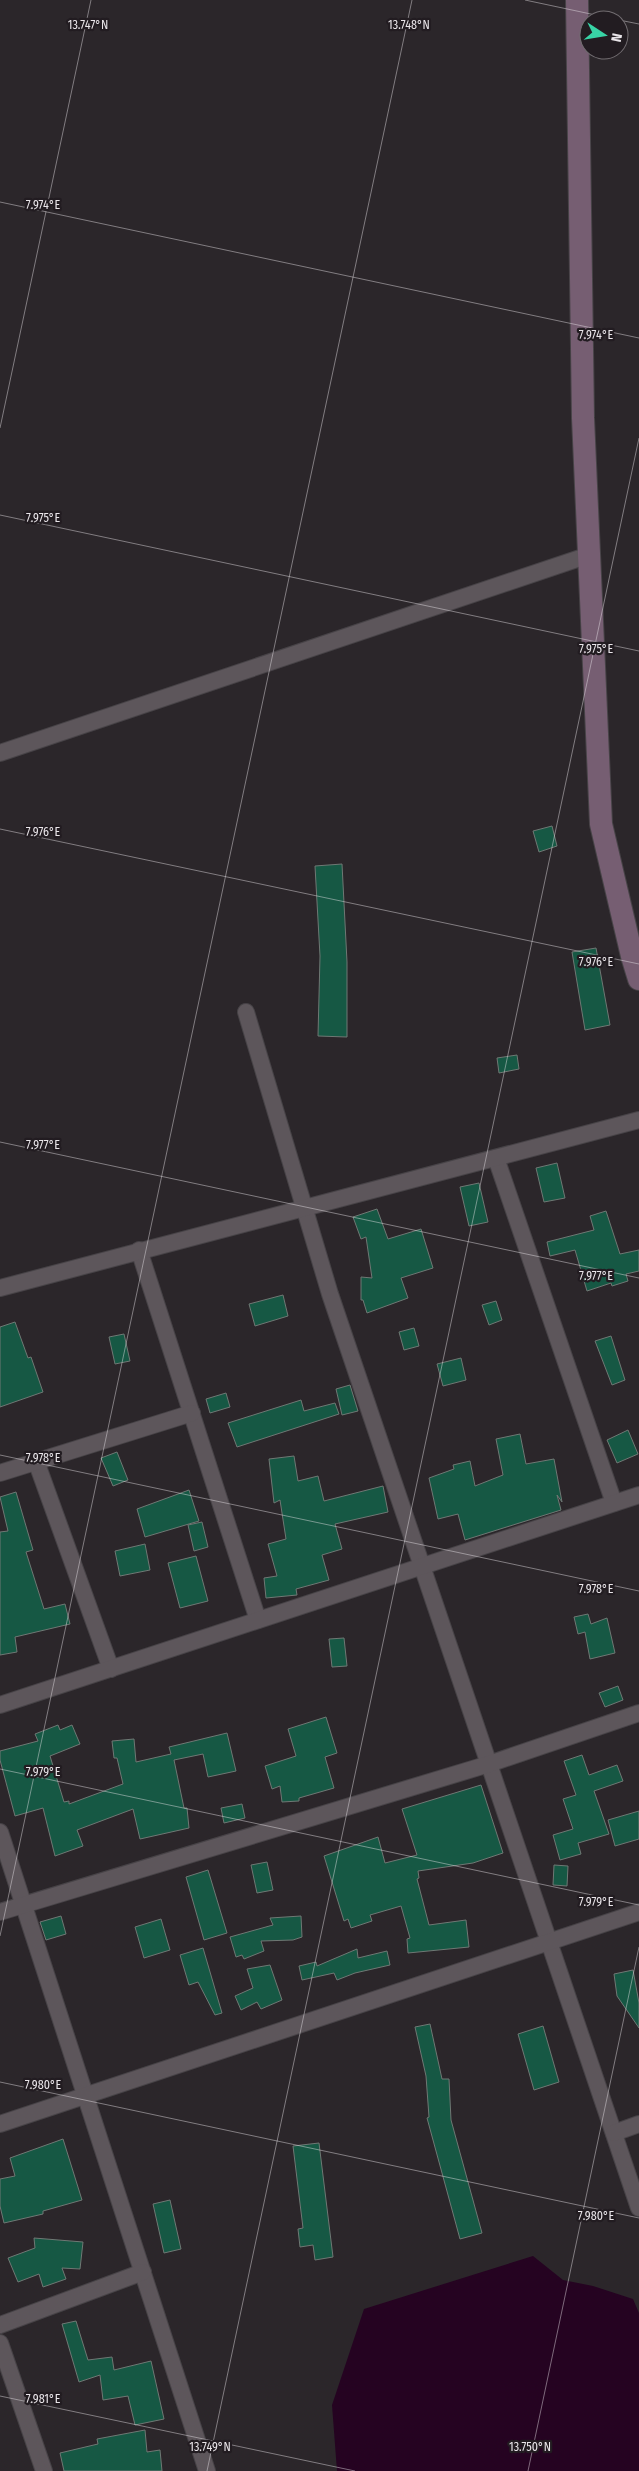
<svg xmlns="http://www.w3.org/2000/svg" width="639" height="2471" font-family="'Fira Sans Condensed',sans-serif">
  <rect width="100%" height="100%" fill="#2b262a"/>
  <path fill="#250321" d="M533,2256L563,2280L593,2286L633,2299L639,2313V2471H337L332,2405L364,2309Z"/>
  <g fill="#165844" stroke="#6f7874">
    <path d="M552,826L557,846L539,852L533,831Z"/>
    <path d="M342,864L347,962V1037L318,1036L320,956L315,866Z"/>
    <path d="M596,948L610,1025L585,1030L572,952Z"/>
    <path d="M517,1055L519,1069L499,1073L497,1058Z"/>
    <path d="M557,1163L565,1198L544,1202L536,1168Z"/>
    <path d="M479,1183L488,1222L469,1226L460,1187Z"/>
    <path d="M377,1209L388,1239L421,1229L433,1268L401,1278L408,1298L367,1313L363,1300H361V1277L372,1278L366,1237L361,1239L353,1217Z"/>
    <path d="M606,1211L620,1254L639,1250V1271L626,1274L628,1281L612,1286L611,1283L587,1291L575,1250L550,1256L547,1242L594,1230L590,1216Z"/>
    <path d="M283,1295L288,1316L255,1326L249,1304Z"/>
    <path d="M496,1301L502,1320L489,1325L482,1305Z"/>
    <path d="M15,1322L28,1358L31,1357L43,1392L0,1407V1327Z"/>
    <path d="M414,1328L419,1346L404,1350L399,1332Z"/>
    <path d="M124,1334L130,1361L115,1364L109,1337Z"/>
    <path d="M611,1336L625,1380L612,1385L595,1341Z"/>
    <path d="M461,1358L466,1380L443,1386L437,1364Z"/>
    <path d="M350,1385L358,1411L342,1415L336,1389Z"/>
    <path d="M226,1393L230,1407L210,1413L206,1399Z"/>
    <path d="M301,1400L304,1411L335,1403L339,1414L237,1447L228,1423Z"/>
    <path d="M628,1430L638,1454L617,1463L607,1440Z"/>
    <path d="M520,1434L526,1464L554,1459L562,1502L557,1495L561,1510L465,1540L458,1514L438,1519L429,1478L454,1469L453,1465L470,1461L475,1486L503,1475L496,1439Z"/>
    <path d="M117,1452L128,1480L113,1486L101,1458Z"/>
    <path d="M294,1456L298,1481L318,1476L324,1501L383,1486L388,1512L335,1524L342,1549L322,1555L329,1580L296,1589L297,1595L266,1598L264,1578L277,1576L268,1544L286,1539L280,1500L274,1503L269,1459Z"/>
    <path d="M189,1490L199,1521L145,1537L137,1509Z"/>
    <path d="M16,1492L33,1550L26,1552L44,1609L65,1604L70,1624L15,1637L17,1652L0,1655V1532L8,1531L0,1497Z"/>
    <path d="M202,1522L208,1547L194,1551L188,1525Z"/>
    <path d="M145,1544L150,1570L120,1576L115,1551Z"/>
    <path d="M196,1556L208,1601L180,1608L168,1563Z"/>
    <path d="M588,1614L591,1624L607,1618L615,1653L590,1659L585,1632L578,1634L574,1617Z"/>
    <path d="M344,1638L347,1666L332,1667L329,1639Z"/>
    <path d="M618,1686L623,1700L605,1707L599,1693Z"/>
    <path d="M326,1717L337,1753L325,1757L334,1788L299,1798V1801L282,1802L280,1786L272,1789L265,1766L296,1756L288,1729Z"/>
    <path d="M58,1725L60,1730L72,1725L80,1744L50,1756L64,1802L69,1801V1804L123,1784L117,1758H114L112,1741L134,1739L136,1762L171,1754L169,1747L227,1733L236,1771L208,1777L203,1754L174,1760L184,1808H187L189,1828L140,1839L133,1809L77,1830L83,1846L55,1856L43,1808L15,1816L0,1760V1751L38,1741L35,1734Z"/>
    <path d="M582,1755L589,1775L617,1765L623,1781L594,1791L609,1834L578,1843L581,1854L560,1860L553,1835L573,1829L563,1799L576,1795L564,1761Z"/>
    <path d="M481,1785L503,1853L473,1863L418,1871L419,1878L417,1879L429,1925L466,1920L469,1947L408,1953L407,1939L410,1938L401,1906L370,1915L372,1921L351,1928L348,1919L344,1921L324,1856L378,1837L385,1863L417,1855L402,1809Z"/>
    <path d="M242,1804L245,1818L224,1823L221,1808Z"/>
    <path d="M639,1811V1839L615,1846L608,1820Z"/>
    <path d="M267,1862L273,1890L257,1893L251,1865Z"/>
    <path d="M554,1865L568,1866L567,1886L553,1885Z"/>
    <path d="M208,1870L227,1933L204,1940L186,1877Z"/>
    <path d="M61,1916L66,1934L46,1940L40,1922Z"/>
    <path d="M301,1916L302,1937L293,1940L261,1941L264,1951L244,1959L242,1955L236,1957L230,1937L273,1925L270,1918Z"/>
    <path d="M161,1919L170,1950L144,1958L135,1927Z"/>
    <path d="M203,1948L222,2013L215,2015L198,1982L189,1985L180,1955Z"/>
    <path d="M357,1949L358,1958L387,1951L390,1965L355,1973L337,1980L334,1973L302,1980L299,1966L316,1962L317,1966Z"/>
    <path d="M270,1965L282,2000L261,2009L257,2002L241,2010L235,1996L253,1988L247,1969Z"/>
    <path d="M633,1970L639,2003V2028L617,1996L614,1974Z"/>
    <path d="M430,2024L442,2079H449L451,2120L482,2233L460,2239L427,2118L429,2117L426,2076L415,2027Z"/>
    <path d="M543,2026L559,2082L534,2090L518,2034Z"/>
    <path d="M63,2139L82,2200L43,2211V2214L4,2223L0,2206V2179L15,2176L10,2158Z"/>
    <path d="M319,2143L333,2257L315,2260L313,2245L300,2247L298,2229L303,2228L293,2146Z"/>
    <path d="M170,2200L181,2249L164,2253L153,2204Z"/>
    <path d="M34,2238L83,2242L80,2269L62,2268L66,2279L43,2287L39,2274L18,2282L8,2258L35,2248Z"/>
    <path d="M76,2321L88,2360L112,2357L114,2370L151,2361L164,2419L135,2425L128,2396L103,2400L100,2375L79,2382L62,2324Z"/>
    <path d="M145,2430L147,2452L160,2450L162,2471H64L60,2453L98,2444L97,2439Z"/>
  </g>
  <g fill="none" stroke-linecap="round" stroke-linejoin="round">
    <defs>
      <g id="street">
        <path d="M0,753L589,555"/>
        <path d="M246,1012L330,1294L639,2208"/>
        <path d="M496,1158L614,1503"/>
        <path d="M139,1250L258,1620"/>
        <path d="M0,1288L639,1120"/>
        <path d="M36,1461L111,1669"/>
        <path d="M0,1473L192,1413"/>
        <path d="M0,1705L639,1495"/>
        <path d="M0,1832L207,2471"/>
        <path d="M0,1912L489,1764L639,1713"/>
        <path d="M0,2124L639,1912"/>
        <path d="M614,2133L639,2124"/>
        <path d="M0,2325L143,2272"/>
        <path d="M0,2343L44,2471"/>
      </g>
      <path id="secondary" d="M577,0L583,418L601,824L632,956L639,979"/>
    </defs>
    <use href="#street" stroke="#474347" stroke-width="18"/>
    <use href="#secondary" stroke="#474347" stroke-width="24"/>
    <use href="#street" stroke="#5d565b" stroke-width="16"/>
    <use href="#secondary" stroke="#765e72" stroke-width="22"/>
  </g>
  <path fill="none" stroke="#eae6ea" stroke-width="1" stroke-opacity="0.45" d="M525,0L619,20M619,20L639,24M0,202L639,338M0,428L91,0M0,515L639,651M0,829L639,964M0,1142L639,1278M0,1455L639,1591M0,1769L639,1905M0,1936L412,0M0,2082L639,2218M0,2396L355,2471M207,2471L639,438M528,2471L639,1947"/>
  <g font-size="12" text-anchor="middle" fill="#eae6ea" stroke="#221c21" stroke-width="4.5" stroke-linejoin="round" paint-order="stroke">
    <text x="88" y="29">13.747°N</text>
    <text x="409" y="29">13.748°N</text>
    <text x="43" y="209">7.974°E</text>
    <text x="596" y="339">7.974°E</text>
    <text x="43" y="522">7.975°E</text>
    <text x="596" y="653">7.975°E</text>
    <text x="43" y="836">7.976°E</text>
    <text x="596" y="966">7.976°E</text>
    <text x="43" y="1149">7.977°E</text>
    <text x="596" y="1280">7.977°E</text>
    <text x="43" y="1462">7.978°E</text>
    <text x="596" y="1593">7.978°E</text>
    <text x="43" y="1776">7.979°E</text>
    <text x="596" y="1906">7.979°E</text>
    <text x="43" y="2089">7.980°E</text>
    <text x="596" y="2220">7.980°E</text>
    <text x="43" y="2403">7.981°E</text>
    <text x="210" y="2451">13.749°N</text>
    <text x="530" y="2451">13.750°N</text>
  </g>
  <g transform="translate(604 35) rotate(102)"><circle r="24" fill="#221c21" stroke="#726d71"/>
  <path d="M0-4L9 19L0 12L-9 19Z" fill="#38d4a6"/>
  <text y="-8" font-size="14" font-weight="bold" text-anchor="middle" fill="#eae6ea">N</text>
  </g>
</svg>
